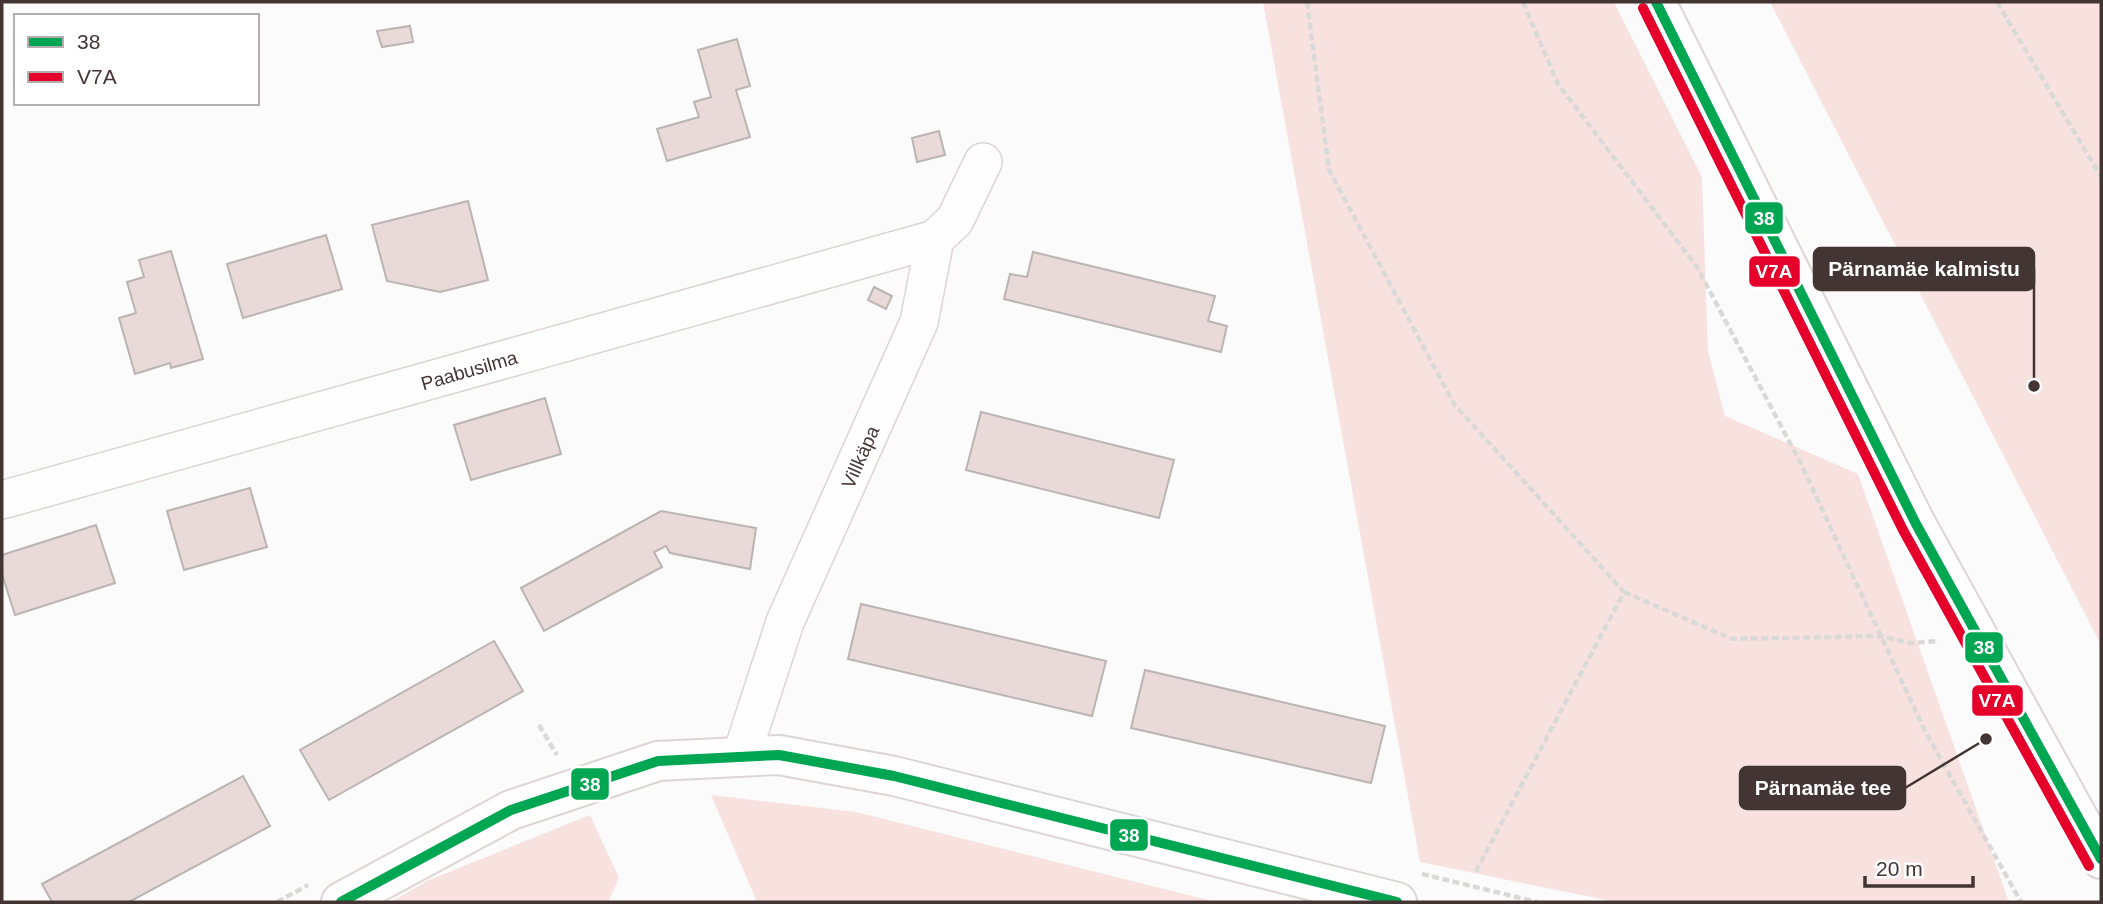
<svg xmlns="http://www.w3.org/2000/svg" width="2103" height="904" font-family="Arial,sans-serif">
  <rect width="100%" height="100%" fill="#fbfbfb"/>
  <g fill="#f8e2e0">
    <path d="M1263,2H1614L1702,177L1708,351L1725,416L1858,474L2009,902H1616L1420,862Z"/>
    <path d="M1770,2H2101V645Z"/>
    <path d="M711,795L856,812L1216,902H757Z"/>
    <path d="M590,815L619,878L608,902H391L429,880Z"/>
  </g>
  <g fill="#e9dad9" stroke="#bab4b3" stroke-width="2">
    <path d="M410,26L413,42L382,47L377,31Z"/>
    <path d="M737,39L750,86L736,90L750,137L667,161L657,129L699,117L694,102L711,97L698,50Z"/>
    <path d="M939,131L945,155L917,162L912,138Z"/>
    <path d="M468,201L488,280L440,292L387,281L372,225Z"/>
    <path d="M326,235L342,289L243,318L227,264Z"/>
    <path d="M171,251L203,359L171,368L170,363L135,374L119,318L136,313L127,282L144,277L139,260Z"/>
    <path d="M1033,252L1215,296L1208,321L1227,326L1221,352L1004,299L1010,274L1027,277Z"/>
    <path d="M874,287L892,296L886,309L868,300Z"/>
    <path d="M545,398L561,454L471,480L454,425Z"/>
    <path d="M981,412L1174,460L1159,518L966,470Z"/>
    <path d="M250,488L267,547L184,570L167,511Z"/>
    <path d="M661,511L756,528L750,569L670,553L666,546L654,552L662,567L544,631L521,588Z"/>
    <path d="M96,525L115,583L15,615L2,574V555Z"/>
    <path d="M861,604L1106,661L1092,716L848,659Z"/>
    <path d="M494,641L523,691L329,800L300,750Z"/>
    <path d="M1145,670L1385,726L1371,783L1131,728Z"/>
    <path d="M243,776L270,826L129,902H52L42,884Z"/>
  </g>
  <g fill="none" stroke-linecap="round" stroke-linejoin="round">
    <defs>
      <g id="minor">
        <path d="M2,500L935,239"/>
        <path d="M741,757L785,622L919,322L935,239L955,220L983,162"/>
      </g>
      <g id="secondary">
        <path d="M1656,2L1916,524L2101,859"/>
        <path d="M341,902L511,810L658,761L779,755L894,776L1397,902"/>
      </g>
    </defs>
    <use href="#minor" stroke="#ddd5d4" stroke-width="40"/>
    <use href="#secondary" stroke="#ddd5d4" stroke-width="42"/>
    <g stroke="#dad9d8" stroke-width="4.5" stroke-dasharray="7 3.5" stroke-linecap="butt">
      <path d="M1307,2L1329,170L1454,404L1624,592L1475,873"/>
      <path d="M1523,2L1558,84L1697,267L1801,464L1925,731L2021,902"/>
      <path d="M1997,2L2101,177"/>
      <path d="M1624,592L1732,639L1881,636L1910,643L1939,641"/>
      <path d="M539,725L557,755"/>
      <path d="M1422,874L1537,902"/>
      <path d="M277,902L308,885"/>
    </g>
    <use href="#minor" stroke="#fefefe" stroke-width="37"/>
    <use href="#secondary" stroke="#fefefe" stroke-width="38"/>
    <defs>
      <g id="bus-1">
        <path d="M1656,2L1916,524L2101,859"/>
        <path d="M341,902L511,810L658,761L779,755L894,776L1397,902"/>
      </g>
      <path id="bus-2" d="M1643,8L1903,530L2089,866"/>
    </defs>
    <use href="#bus-1" stroke="#fff" stroke-width="16"/>
    <use href="#bus-2" stroke="#fff" stroke-width="16"/>
    <use href="#bus-1" stroke="#00a651" stroke-width="10"/>
    <use href="#bus-2" stroke="#e4002b" stroke-width="10"/>
  </g>
  <g text-anchor="middle" stroke-width="5" stroke-linejoin="round" paint-order="stroke">
    <g font-size="19" fill="#433534" stroke="#fff">
      <text transform="translate(469 370) rotate(-16)" y="7">Paabusilma</text>
      <text transform="translate(860 457) rotate(-66)" y="7">Villkäpa</text>
    </g>
  </g>
  <path fill="none" stroke="#433534" stroke-width="2.5" d="M2034 386L2034 269M1986 739L1905 788"/>
  <g fill="#433534" stroke="#fff" stroke-width="2.5">
    <circle cx="2034" cy="386" r="7"/>
    <circle cx="1986" cy="739" r="7"/>
  </g>
  <g fill="#433534" stroke="#433534" stroke-width="2.5">
    <rect x="1814" y="248" width="220" height="42" rx="7"/>
    <rect x="1740" y="767" width="165" height="42" rx="7"/>
  </g>
  <g font-size="21" text-anchor="middle" font-weight="bold" fill="#fff">
    <text x="1924" y="276">Pärnamäe kalmistu</text>
    <text x="1823" y="795">Pärnamäe tee</text>
  </g>
  <g stroke="#fff" stroke-width="2.5">
    <rect x="1744" y="201" width="40" height="34" rx="7" fill="#00a651"/>
    <rect x="1748" y="255" width="53" height="33" rx="7" fill="#e4002b"/>
    <rect x="1964" y="631" width="40" height="33" rx="7" fill="#00a651"/>
    <rect x="1971" y="684" width="53" height="33" rx="7" fill="#e4002b"/>
    <rect x="570" y="767" width="40" height="34" rx="7" fill="#00a651"/>
    <rect x="1109" y="818" width="40" height="34" rx="7" fill="#00a651"/>
  </g>
  <g font-size="19" text-anchor="middle" font-weight="bold" fill="#fff">
    <text x="1764" y="225">38</text>
    <text x="1774" y="278">V7A</text>
    <text x="1984" y="654">38</text>
    <text x="1997" y="707">V7A</text>
    <text x="590" y="791">38</text>
    <text x="1129" y="842">38</text>
  </g>
  <rect width="2103" height="904" fill="none" stroke="#433534" stroke-width="7"/>
  <rect x="14" y="14" width="245" height="91" fill="#ffffff" stroke="#b4aeae" stroke-width="2"/>
  <rect x="28" y="37" width="35" height="10" fill="#00a651" stroke="#b4aeae" stroke-width="2"/>
  <text x="77" y="49" font-size="21" fill="#433534">38</text>
  <rect x="28" y="72" width="35" height="10" fill="#e4002b" stroke="#b4aeae" stroke-width="2"/>
  <text x="77" y="84" font-size="21" fill="#433534">V7A</text>
  <path d="M1865 876v10h108v-10" fill="none" stroke="#433534" stroke-width="3.5"/>
  <text x="1876" y="876" font-size="21" fill="#433534" stroke="#ffffff" stroke-width="5" paint-order="stroke">20 m</text>
</svg>
